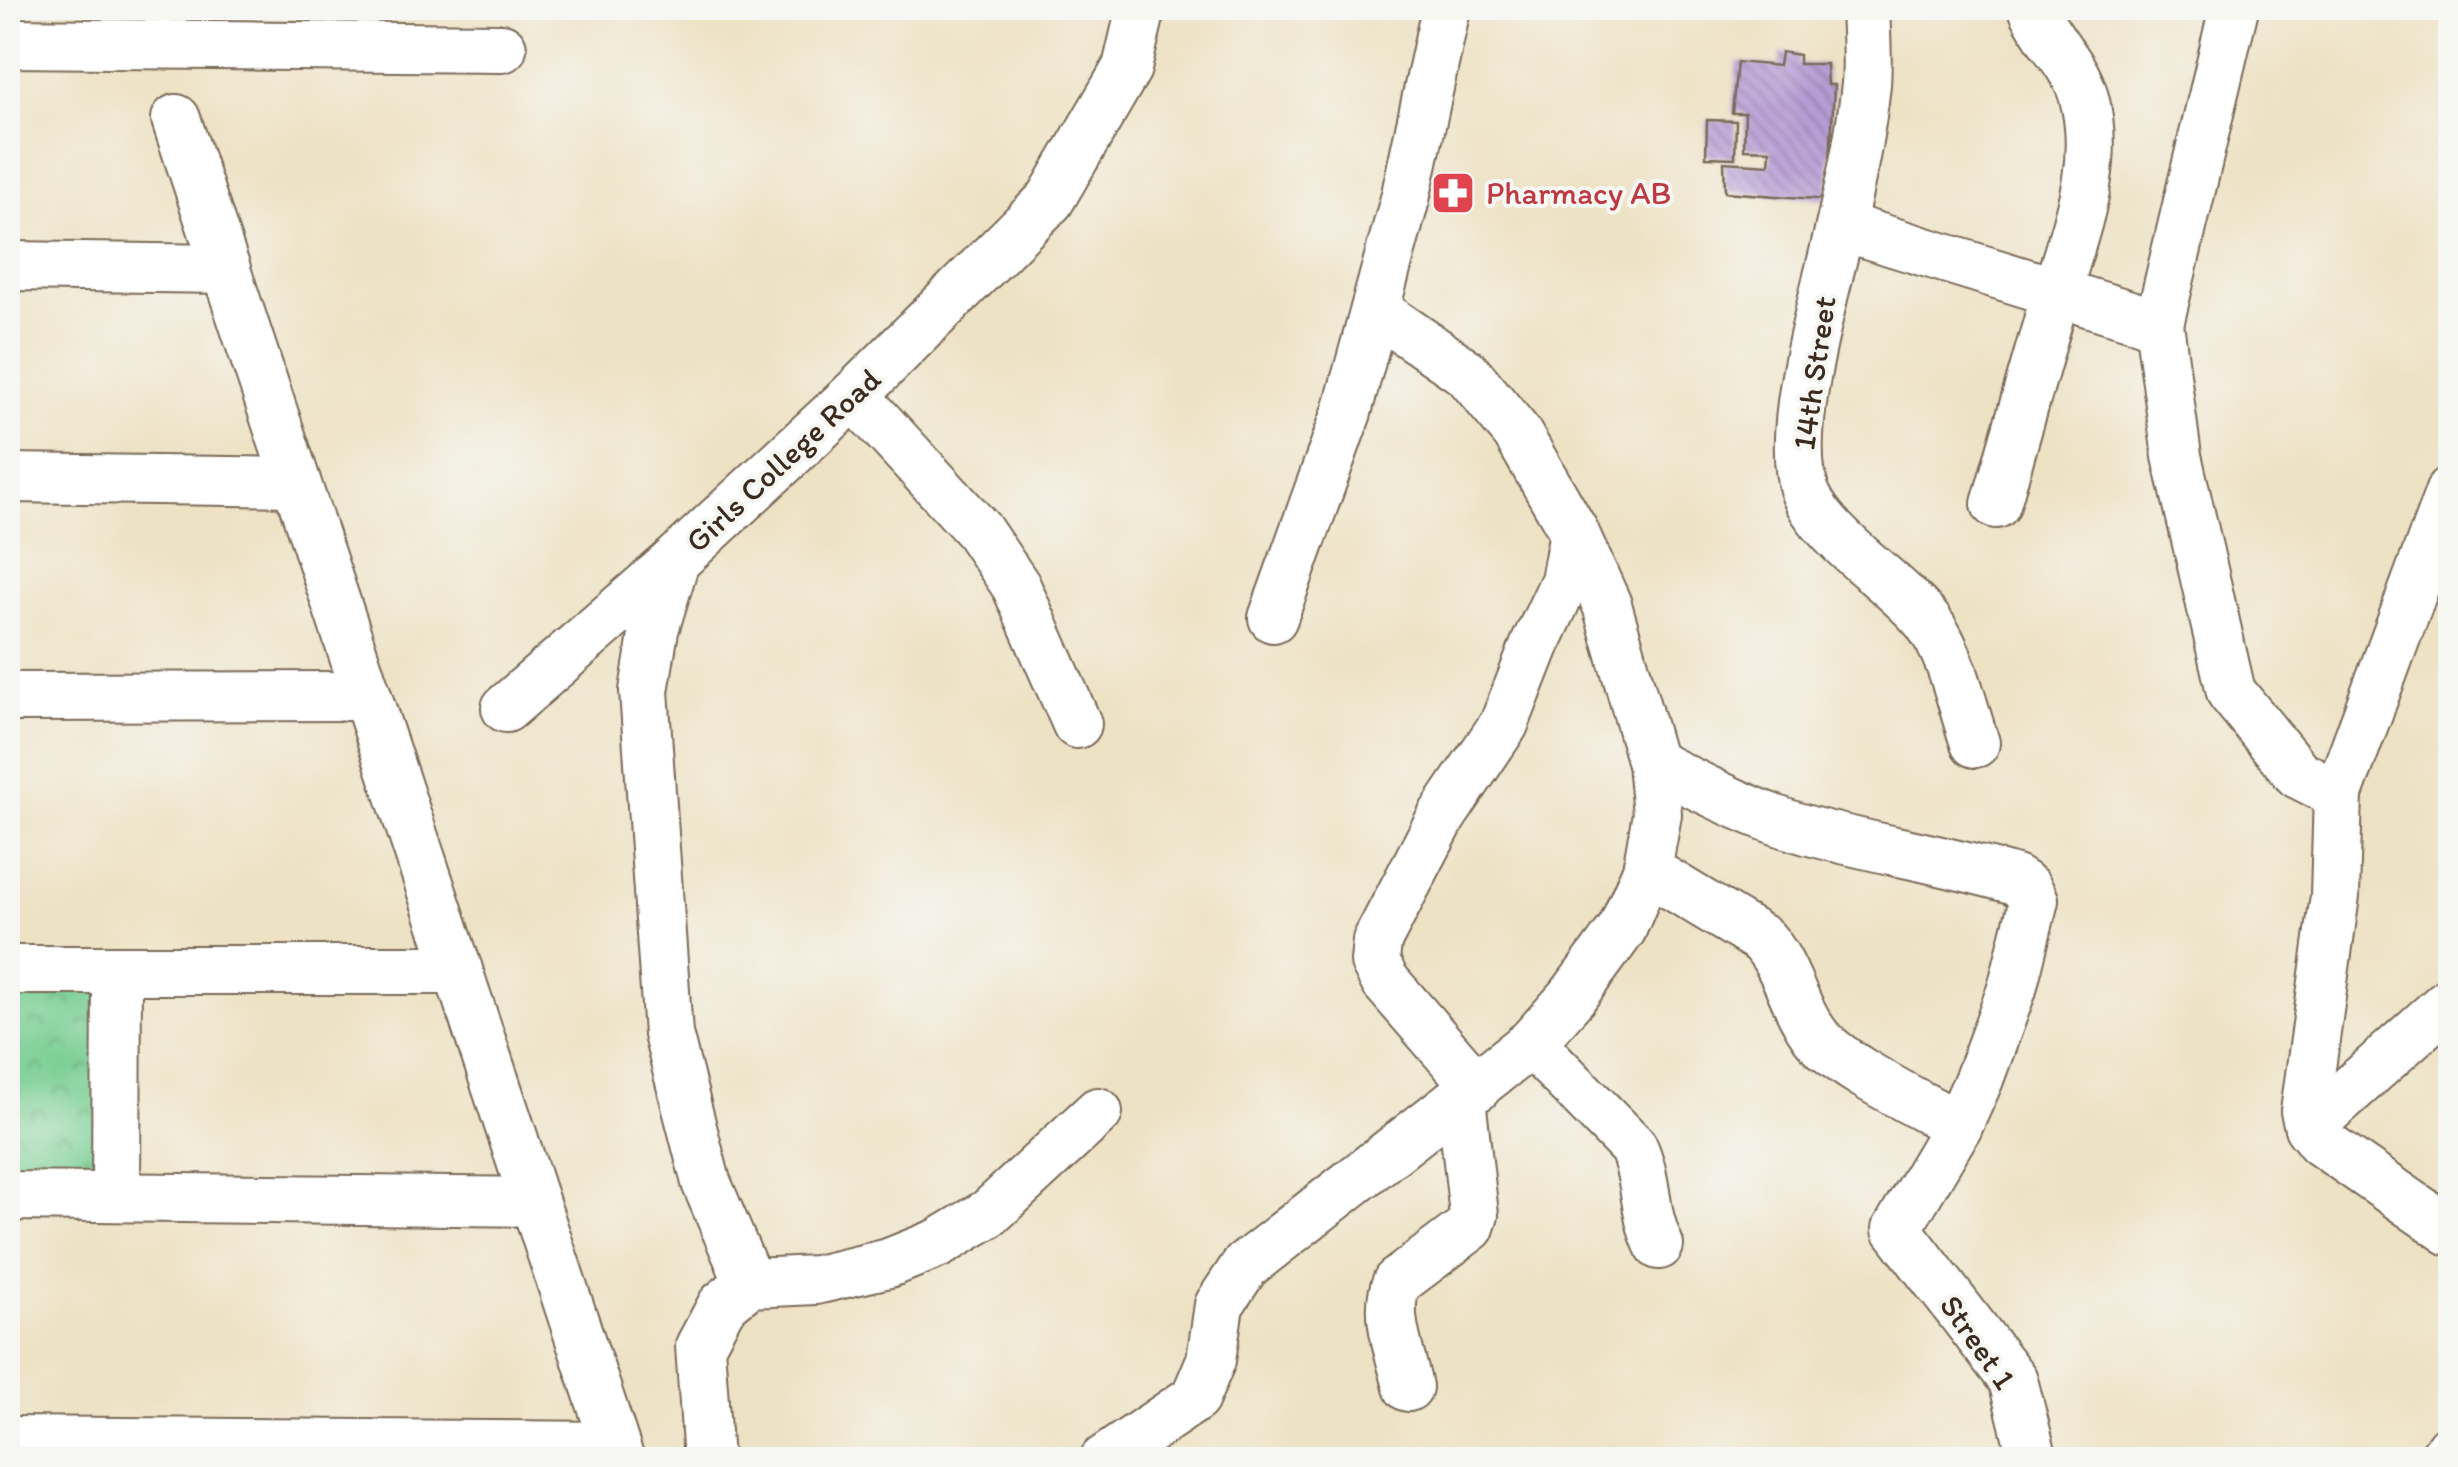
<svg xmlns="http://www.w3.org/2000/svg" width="2458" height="1467" font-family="Itim,sans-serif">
  <defs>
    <pattern id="park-crowns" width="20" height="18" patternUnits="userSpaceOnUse" patternTransform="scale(2.5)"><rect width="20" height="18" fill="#76cd91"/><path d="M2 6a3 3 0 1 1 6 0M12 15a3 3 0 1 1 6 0" fill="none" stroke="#62a776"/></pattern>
    <pattern id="building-back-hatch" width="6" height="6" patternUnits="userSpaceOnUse" patternTransform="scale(2.5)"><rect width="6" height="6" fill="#b79dd6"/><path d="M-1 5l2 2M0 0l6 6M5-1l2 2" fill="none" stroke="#9680ad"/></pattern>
  </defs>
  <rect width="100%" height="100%" fill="#f6f6f2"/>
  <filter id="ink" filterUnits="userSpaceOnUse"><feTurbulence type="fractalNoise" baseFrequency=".01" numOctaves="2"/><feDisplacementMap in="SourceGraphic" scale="20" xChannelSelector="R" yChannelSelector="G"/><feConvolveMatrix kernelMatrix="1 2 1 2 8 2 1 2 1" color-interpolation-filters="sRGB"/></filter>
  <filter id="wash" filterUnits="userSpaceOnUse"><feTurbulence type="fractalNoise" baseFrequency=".0048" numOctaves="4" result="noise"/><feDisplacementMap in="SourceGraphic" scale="40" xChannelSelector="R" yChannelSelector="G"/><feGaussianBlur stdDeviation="2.25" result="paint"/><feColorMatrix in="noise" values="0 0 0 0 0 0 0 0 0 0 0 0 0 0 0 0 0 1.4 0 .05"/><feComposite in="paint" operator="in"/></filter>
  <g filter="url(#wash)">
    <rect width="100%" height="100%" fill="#eee2c5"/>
    <path fill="url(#park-crowns)" stroke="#587c58" stroke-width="2.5" d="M8,970H117L116,1197L8,1196Z"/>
    <g id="blocks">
      <g fill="url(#building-back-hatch)">
        <path d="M1781,52L1799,55V64H1826L1827,85H1834L1828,200L1725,192L1724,162L1769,165L1770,150L1744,149L1745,113H1732L1737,62L1779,66Z"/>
        <path d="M1707,120L1736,121L1735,158L1706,157Z"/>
      </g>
    </g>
  </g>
  <g filter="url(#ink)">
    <use href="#blocks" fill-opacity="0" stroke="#7a6a58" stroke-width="2.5"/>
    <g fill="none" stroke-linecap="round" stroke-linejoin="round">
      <defs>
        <g id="minor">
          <path d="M1865,8C1866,33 1868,59 1866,84C1861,131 1851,181 1840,227C1826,292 1784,427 1804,489C1819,536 1897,582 1928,622C1953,656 1961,703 1975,743"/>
          <path d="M2234,8L2159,324L2177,456L2231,692L2298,774L2338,794"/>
          <path d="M8,43L502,48"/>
          <path d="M176,119L620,1460"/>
          <path d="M1841,226L2159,324"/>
          <path d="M8,266L226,269"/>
          <path d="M1375,310L1468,374L1517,433L1574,532L1565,581L1535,645L1504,724L1442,816L1377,941L1375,962L1385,981L1477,1087"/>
          <path d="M854,395L978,530L1016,586L1077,724"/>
          <path d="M8,478L296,482"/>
          <path d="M2450,491L2338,794L2335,896L2305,1111L2309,1127L2320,1141L2450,1231"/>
          <path d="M1996,504C2015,438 2034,371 2053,304C2072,235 2104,166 2083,94C2073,62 2045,38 2033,8"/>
          <path d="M1273,618L1347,412L1405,199L1446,8"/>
          <path d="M8,697L367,696"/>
          <path d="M506,708L675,561"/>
          <path d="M1652,763C1703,788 1755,816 1810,831C1878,849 1947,860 2015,880L2027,888L2034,900L2012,989L1979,1079L1958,1126L1897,1229L2013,1380L2033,1460"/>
          <path d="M1647,870L1763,940C1788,969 1793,1005 1815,1035C1837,1065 1922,1105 1958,1126"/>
          <path d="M8,970H458"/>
          <path d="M1531,1043L1633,1147C1648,1179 1643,1213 1659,1245"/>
          <path d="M2309,1127L2450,1001"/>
          <path d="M8,1196L534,1202"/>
          <path d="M116,1197L117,970"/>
          <path d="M749,1283L706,1182L668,1034L644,691L654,630L675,561L854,395L1050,200L1127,68L1141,8"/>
          <path d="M1408,1387C1401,1355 1383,1313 1397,1282L1470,1227L1474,1215L1461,1099"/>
          <path d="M8,1441L615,1446"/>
          <path d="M708,1460L700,1346L722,1305L749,1283L816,1280L889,1263L939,1243L989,1213L1098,1112"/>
          <path d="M1104,1460L1195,1398L1211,1360L1219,1305L1245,1266L1531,1043L1572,997L1622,929L1647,870L1657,814L1652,763L1607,605L1574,532"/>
          <path d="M2442,1460L2450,1448"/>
        </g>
      </defs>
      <use href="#minor" stroke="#7a6a58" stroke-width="52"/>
      <use href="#minor" stroke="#fff" stroke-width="48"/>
    </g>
  </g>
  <defs>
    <symbol id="pharmacy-square" viewBox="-11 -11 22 22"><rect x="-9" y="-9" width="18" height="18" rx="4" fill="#e0444e" stroke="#f6f6f2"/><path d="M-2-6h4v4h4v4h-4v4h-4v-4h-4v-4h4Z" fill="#fff"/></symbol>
  </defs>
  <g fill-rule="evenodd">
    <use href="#pharmacy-square" x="1428" y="168" width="50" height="50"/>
  </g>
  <g text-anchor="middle" stroke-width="8" stroke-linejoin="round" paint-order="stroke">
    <g font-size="32" fill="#be3a42" stroke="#f6f6f2" text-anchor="start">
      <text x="1486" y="204">Pharmacy AB</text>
    </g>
    <g font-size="32" fill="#3b2a1e" stroke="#f6f6f2">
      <text transform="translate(1814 373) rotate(-82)" y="11">14th Street</text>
      <text transform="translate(783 460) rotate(-43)" y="11">Girls College Road</text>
      <text transform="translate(1978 1342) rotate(55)" y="11">Street 1</text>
    </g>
  </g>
  <rect width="2458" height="1467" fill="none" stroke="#f6f6f2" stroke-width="40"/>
</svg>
